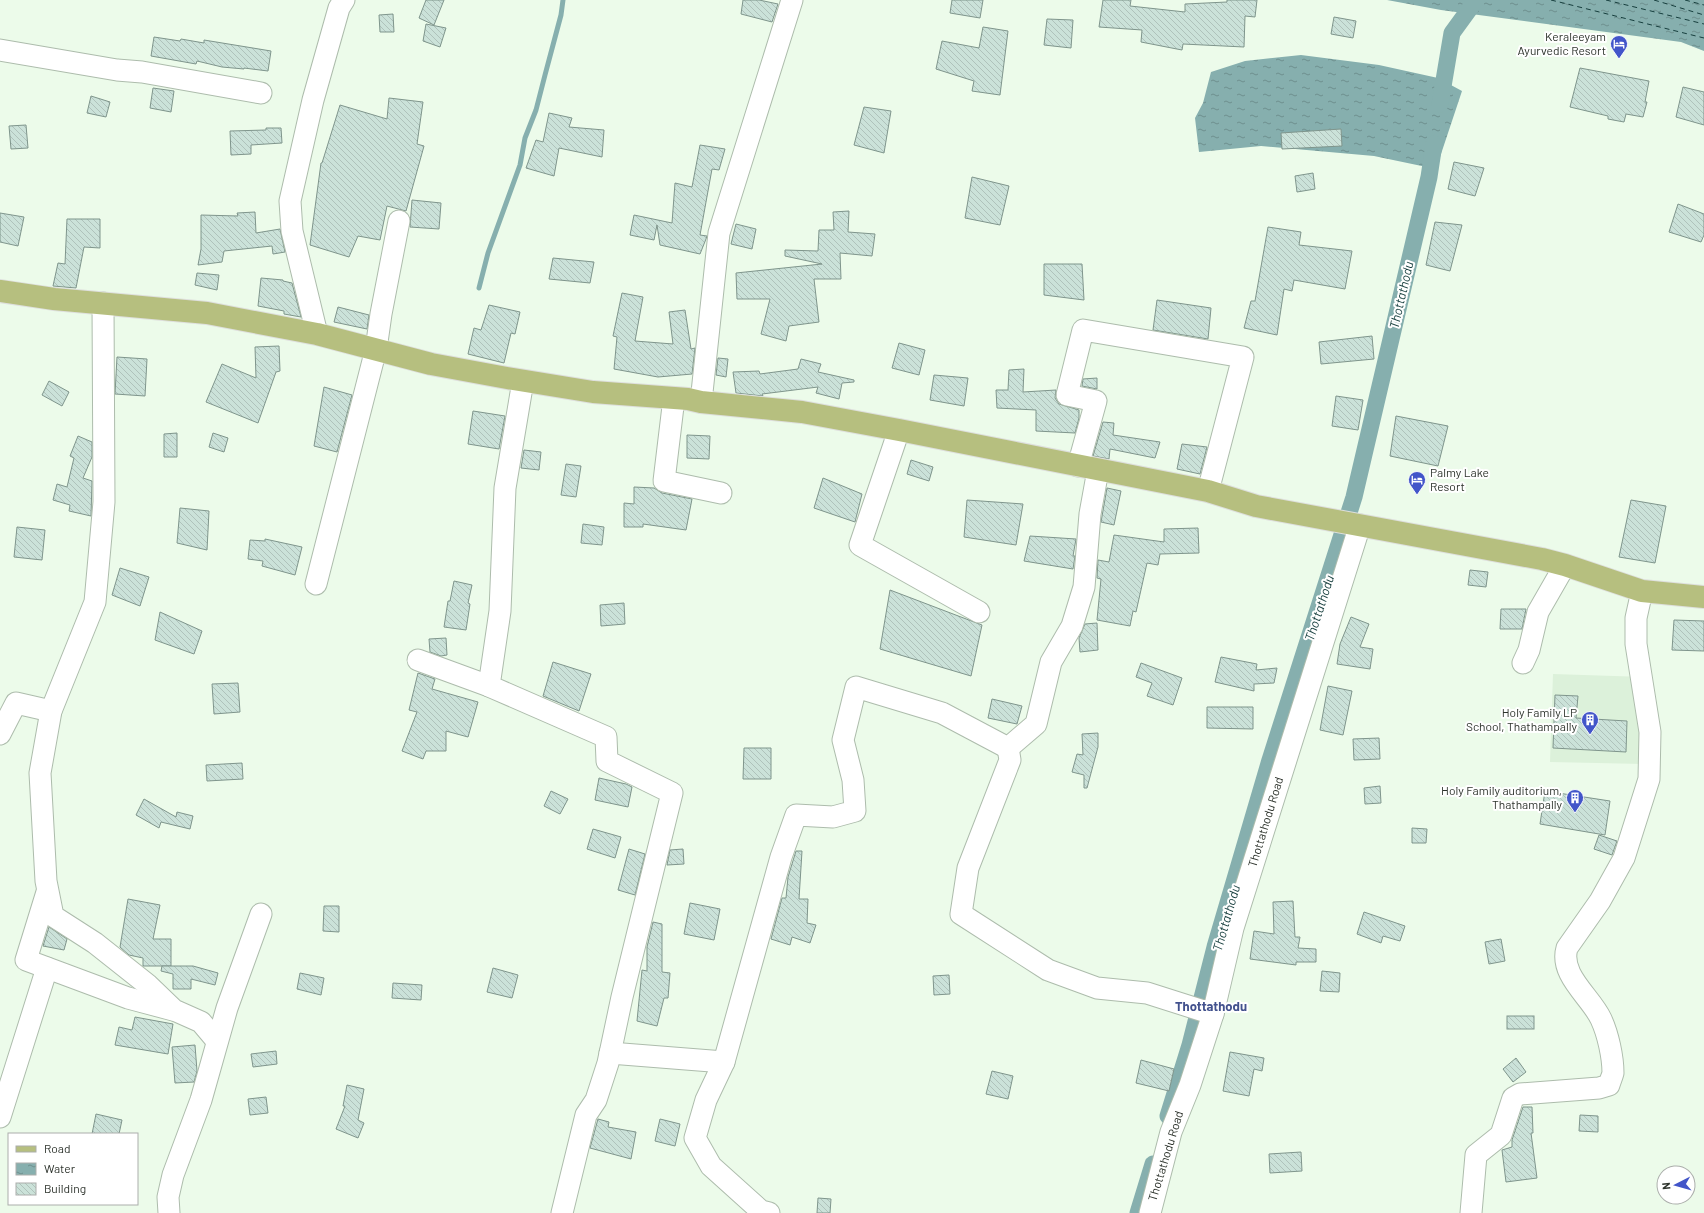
<svg xmlns="http://www.w3.org/2000/svg" width="1704" height="1213" font-family="Barlow,sans-serif">
  <defs>
    <pattern id="water-ripples" width="26" height="14" patternUnits="userSpaceOnUse"><rect width="26" height="14" fill="#86afae"/><path d="M2 4q2-2 4 0t4 0M15 11q2-2 4 0t4 0" fill="none" stroke="#6e8f8e"/></pattern>
    <pattern id="building-back-hatch" width="6" height="6" patternUnits="userSpaceOnUse"><rect width="6" height="6" fill="#cbe2d9"/><path d="M-1 5l2 2M0 0l6 6M5-1l2 2" fill="none" stroke="#afc2bb"/></pattern>
  </defs>
  <rect width="100%" height="100%" fill="#ecfbea"/>
  <path fill="#dcf1da" d="M1553,674L1645,677L1643,764L1550,762Z"/>
  <g fill="url(#water-ripples)">
    <path d="M1387,0H1704V51L1681,42L1441,10Z"/>
    <path d="M1301,55L1379,65L1438,78L1462,91L1436,169L1374,156L1261,146L1199,152L1195,118L1203,103L1211,72L1245,61Z"/>
  </g>
  <g fill="none" stroke-linecap="round" stroke-linejoin="round">
    <path stroke="#86afae" stroke-width="5" d="M479,288L488,253L520,165L525,138L536,110L545,75L561,15L563,0"/>
    <g stroke="#86afae" stroke-width="17">
      <path d="M1440,104L1452,33L1476,0"/>
      <path d="M1168,1116L1190,1045L1215,947L1270,760L1354,497L1429,177L1434,144"/>
      <path d="M1138,1213L1153,1164"/>
    </g>
    <g stroke="#163e3d" stroke-width="1" stroke-dasharray="5 4" stroke-linecap="butt">
      <path d="M1551,0L1704,38"/>
      <path d="M1606,0L1704,24"/>
      <path d="M1654,0L1704,15"/>
      <path d="M1685,0L1704,5"/>
    </g>
  </g>
  <g fill="url(#building-back-hatch)" stroke="#7f958c">
    <path d="M426,0H444L434,25L419,18Z"/>
    <path d="M743,0H759L778,4L772,22L741,14Z"/>
    <path d="M952,0H983L980,18L950,13Z"/>
    <path d="M1103,0H1131L1130,6L1185,12V4L1227,2V0H1257L1255,17L1245,16L1244,47L1183,44L1182,50L1141,42L1142,30L1099,27Z"/>
    <path d="M393,14L394,32H380L379,15Z"/>
    <path d="M1334,17L1356,21L1353,38L1331,34Z"/>
    <path d="M1047,19L1073,20L1071,48L1044,45Z"/>
    <path d="M426,24L446,28L440,47L423,41Z"/>
    <path d="M983,27L1008,31L1000,95L972,91L974,81L936,69L942,41L979,48Z"/>
    <path d="M154,37L180,41L181,39L204,43V40L271,51L268,71L244,68V69L222,67L197,61L196,64L151,56Z"/>
    <path d="M1580,68L1649,81L1645,102H1647L1643,117L1626,114L1624,122L1608,119V116L1570,107Z"/>
    <path d="M1683,87L1704,92V125L1676,117Z"/>
    <path d="M153,88L174,91L171,112L150,108Z"/>
    <path d="M91,96L110,102L106,117L87,113Z"/>
    <path d="M389,98L423,102L417,144L424,146L406,211L387,206L380,240L358,236L349,257L310,245L321,163H322L340,105L387,119Z"/>
    <path d="M864,107L891,111L884,153L854,145Z"/>
    <path d="M549,113L572,118L569,127L604,130L602,157L559,148L554,176L526,168L536,140L543,142Z"/>
    <path d="M26,125L28,148L11,149L9,126Z"/>
    <path d="M266,128H281L282,143L251,145V154L231,155L230,131L266,130Z"/>
    <path d="M1341,129L1342,146L1282,149L1281,133Z"/>
    <path d="M700,145L725,149L719,170L712,169L700,235L707,236L706,239L700,254L660,245L657,225L654,240L630,235L634,215L672,223L675,183L692,187Z"/>
    <path d="M1454,162L1484,168L1475,196L1448,189Z"/>
    <path d="M1313,173L1315,189L1297,192L1295,176Z"/>
    <path d="M972,177L1009,186L1000,225L965,218Z"/>
    <path d="M412,200L441,203L439,229L410,227Z"/>
    <path d="M1678,204L1704,214V235L1701,242L1669,232Z"/>
    <path d="M849,211L848,232L875,234L872,256L840,253L841,279H814L819,322L789,326L786,341L761,334L770,299H737L736,273L822,264L785,256V250L818,251L819,230H834L833,212Z"/>
    <path d="M255,212L256,233L280,229L285,252L273,254L272,246L224,251L222,262L198,265L201,249V215L238,216L237,213Z"/>
    <path d="M0,213L24,217L18,246L0,242Z"/>
    <path d="M67,219H100V248L84,247L76,288L53,286L58,263L65,264Z"/>
    <path d="M1435,222L1462,225L1450,271L1426,265Z"/>
    <path d="M736,224L756,229L752,249L731,244Z"/>
    <path d="M1268,227L1301,232L1299,245L1352,251L1345,289L1294,280L1292,291L1284,289L1277,335L1244,328L1251,301H1255Z"/>
    <path d="M553,258L594,262L590,283L549,279Z"/>
    <path d="M1044,264H1082L1084,300L1044,295Z"/>
    <path d="M197,273L219,275L217,290L195,285Z"/>
    <path d="M261,278L283,280V281L292,283L301,317L284,314V311L258,306Z"/>
    <path d="M622,293L643,297L635,341L673,344L669,312L685,310L691,349L695,348L692,374L658,377L614,369L617,337L613,336Z"/>
    <path d="M1157,300L1211,308L1208,339L1153,330Z"/>
    <path d="M489,305L520,312L515,334L511,333L504,363L468,354L474,328L481,330Z"/>
    <path d="M338,307L369,315L367,329L334,322Z"/>
    <path d="M1372,336L1374,359L1321,364L1319,342Z"/>
    <path d="M899,343L925,350L919,375L892,368Z"/>
    <path d="M279,346L280,371L276,372L258,423L206,402L222,364L256,378L255,347Z"/>
    <path d="M117,357L147,359L145,396L115,394Z"/>
    <path d="M718,358L728,359L726,377L716,375Z"/>
    <path d="M801,359L821,364L818,372L854,380V382L842,383L839,399L816,393L818,387L762,394L763,396L736,393L733,372L759,371L760,374L798,369Z"/>
    <path d="M1024,369L1023,392L1056,390L1055,398L1059,404L1079,410V418L1075,433L1036,431V410L997,408L996,390H1008L1009,370Z"/>
    <path d="M934,375L968,378L964,406L930,400Z"/>
    <path d="M1097,378V389L1082,386L1083,379Z"/>
    <path d="M49,381L69,392L62,406L42,395Z"/>
    <path d="M324,387L352,395L337,452L314,446Z"/>
    <path d="M1336,396L1363,400L1358,430L1332,426Z"/>
    <path d="M473,411L505,416L499,449L468,444Z"/>
    <path d="M1396,416L1448,426L1438,466L1390,456Z"/>
    <path d="M1103,422L1114,423L1113,435L1160,442L1155,458L1110,449L1109,459L1093,456Z"/>
    <path d="M177,433V457H164V434Z"/>
    <path d="M213,433L228,438L224,452L209,447Z"/>
    <path d="M687,435L710,436L709,459L687,458Z"/>
    <path d="M78,436L92,442V457L83,478L92,481L91,516L69,511L70,505L53,500L57,484L67,487L74,458L70,456Z"/>
    <path d="M1182,444L1207,447L1200,474L1177,469Z"/>
    <path d="M524,450L541,452L539,470L521,468Z"/>
    <path d="M911,460L933,467L929,481L907,474Z"/>
    <path d="M566,464L581,466L576,497L561,495Z"/>
    <path d="M823,478L862,494L855,522L814,508Z"/>
    <path d="M634,487L654,488L662,493L692,499L686,530L643,524V527H624V503L634,504Z"/>
    <path d="M1107,488L1121,491L1114,525L1101,522Z"/>
    <path d="M967,500L1023,504L1016,545L964,537Z"/>
    <path d="M1631,500L1666,506L1655,563L1619,557Z"/>
    <path d="M180,508L209,511L207,550L177,543Z"/>
    <path d="M583,524L604,527L602,545L581,543Z"/>
    <path d="M17,527L45,530L42,560L14,557Z"/>
    <path d="M1198,528L1199,553L1160,554L1158,565L1147,563L1136,612L1133,611L1130,626L1097,620L1101,579L1097,578L1098,560L1109,562L1114,535L1164,542V529Z"/>
    <path d="M1030,536L1076,539L1073,556H1075L1073,569L1024,561Z"/>
    <path d="M265,539L302,547L295,575L262,566L263,561L248,559L250,540L265,541Z"/>
    <path d="M120,568L149,577L140,606L112,595Z"/>
    <path d="M1470,570L1488,572L1486,587L1468,585Z"/>
    <path d="M454,581L472,585L468,603L470,604L466,630L444,627L448,601H450Z"/>
    <path d="M890,590L982,625L971,676L880,649Z"/>
    <path d="M624,603L625,624L601,626L600,605Z"/>
    <path d="M1501,609H1526L1522,629H1500Z"/>
    <path d="M160,612L202,631L194,654L155,640Z"/>
    <path d="M1351,617L1369,624L1360,647L1373,649L1370,669L1337,664L1340,644Z"/>
    <path d="M1674,620L1704,621V651L1672,650Z"/>
    <path d="M1097,623L1098,650L1080,652L1079,638L1085,624Z"/>
    <path d="M446,638L447,655L441,656L430,652L429,639Z"/>
    <path d="M1221,657L1257,664L1256,670L1277,668L1274,683L1254,684V691L1215,682Z"/>
    <path d="M553,662L591,674L579,711L543,696Z"/>
    <path d="M1141,663L1182,678L1173,705L1147,696L1152,683L1136,677Z"/>
    <path d="M418,673L435,679L432,689L478,702L468,737L446,731V751H426L423,759L402,751L417,712L409,710Z"/>
    <path d="M238,683L240,712L214,714L212,684Z"/>
    <path d="M1328,686L1352,691L1343,735L1320,730Z"/>
    <path d="M1555,695L1578,696L1576,718L1627,721L1626,752L1553,748Z"/>
    <path d="M992,699L1022,706L1017,724L988,718Z"/>
    <path d="M1207,707H1253V729L1207,728Z"/>
    <path d="M1098,733V747L1087,788H1084V775L1072,772L1077,754L1083,755L1082,734Z"/>
    <path d="M1379,738L1380,759L1354,760L1353,739Z"/>
    <path d="M744,748H771V779H743Z"/>
    <path d="M242,763L243,779L207,781L206,765Z"/>
    <path d="M599,778L626,784L632,787L628,807L595,800Z"/>
    <path d="M1380,786L1381,803L1365,804L1364,788Z"/>
    <path d="M551,791L568,799L560,814L544,806Z"/>
    <path d="M1545,791L1610,801L1605,835L1540,824Z"/>
    <path d="M144,799L176,817L177,812L193,816L190,829L161,822L159,828L136,815Z"/>
    <path d="M1412,828L1427,829L1426,843H1412Z"/>
    <path d="M593,829L621,837L615,858L587,849Z"/>
    <path d="M1599,835L1617,841L1612,855L1594,849Z"/>
    <path d="M629,849L645,854L635,895L618,890Z"/>
    <path d="M683,849L684,864L667,865L670,850Z"/>
    <path d="M796,851H802L799,899H808L807,923L816,925L810,943L792,937L790,945L771,939L782,898H786L788,877Z"/>
    <path d="M128,899L160,905L153,939H171V966H143V958L129,955L120,947Z"/>
    <path d="M1293,901L1295,937H1300L1298,948L1316,949V962H1296V965L1250,959L1254,931L1274,934L1273,902Z"/>
    <path d="M690,903L720,909L714,940L684,934Z"/>
    <path d="M324,906H339V932L323,931Z"/>
    <path d="M1364,912L1405,926L1400,941L1383,936L1381,943L1357,934Z"/>
    <path d="M653,922L662,924V972L670,973L668,998H664L657,1026L637,1021L642,970L647,971V947Z"/>
    <path d="M49,927L67,939L64,950L43,946Z"/>
    <path d="M1501,939L1505,961L1489,964L1485,942Z"/>
    <path d="M162,966H193L218,973L215,985L191,979V989H173V974L161,971Z"/>
    <path d="M493,968L518,975L512,998L487,992Z"/>
    <path d="M1322,971L1340,973L1339,992L1320,991Z"/>
    <path d="M300,973L324,978L321,995L297,989Z"/>
    <path d="M949,975L950,994L934,995L933,976Z"/>
    <path d="M393,983L422,985L421,1000L392,998Z"/>
    <rect x="1507" y="1016" width="27" height="13"/>
    <path d="M135,1017L173,1024L168,1054L115,1045L119,1027L132,1030Z"/>
    <path d="M195,1045L197,1071L194,1082L175,1083L172,1047Z"/>
    <path d="M276,1051L277,1064L253,1067L251,1054Z"/>
    <path d="M1230,1052L1264,1058L1262,1071L1254,1069L1249,1096L1223,1091Z"/>
    <path d="M1516,1058L1526,1072L1513,1082L1503,1069Z"/>
    <path d="M1141,1060L1174,1069L1169,1091L1136,1083Z"/>
    <path d="M992,1071L1013,1076L1008,1099L986,1094Z"/>
    <path d="M347,1085L364,1089L358,1120L364,1123L358,1138L336,1129L345,1106H343Z"/>
    <path d="M266,1097L268,1113L250,1115L248,1099Z"/>
    <path d="M1523,1107H1532L1533,1133H1531L1537,1178L1506,1182L1502,1150L1512,1147V1140Z"/>
    <path d="M96,1114L122,1120L119,1134H92Z"/>
    <path d="M1580,1115L1598,1116V1132L1579,1131Z"/>
    <path d="M598,1119L609,1122L608,1127L636,1132L631,1159L590,1148Z"/>
    <path d="M660,1119L680,1124L675,1146L655,1141Z"/>
    <path d="M1301,1152L1302,1171L1270,1173L1269,1154Z"/>
    <path d="M818,1198L831,1199L830,1213H817Z"/>
  </g>
  <g fill="none" stroke-linecap="round" stroke-linejoin="round">
    <defs>
      <g id="minor">
        <path d="M0,50L117,70L142,72L261,93"/>
        <path d="M103,303L104,502L95,602L51,711L40,773L46,881L53,916L95,943L148,985L174,1010L201,1022L217,1041"/>
        <path d="M317,334L292,231L290,201L313,100L339,8L344,0"/>
        <path d="M523,381L505,488L500,611L489,686L606,737L607,761L672,793L622,997L608,1063L596,1100L586,1115L562,1213"/>
        <path d="M674,398L664,481L721,493"/>
        <path d="M701,402L719,233L792,0"/>
        <path d="M899,430L860,545L979,612"/>
        <path d="M1078,466L1096,401L1067,395L1083,330L1243,357L1208,491"/>
        <path d="M316,584L376,349L381,314L399,221"/>
        <path d="M418,660L489,686"/>
        <path d="M1523,663L1529,650L1538,612L1565,565"/>
        <path d="M0,734L16,703L51,711"/>
        <path d="M1008,748L1010,760L968,868L961,914L1048,970L1097,988L1147,993L1213,1014"/>
        <path d="M47,892L26,960L128,998L173,1010"/>
        <path d="M610,1053L724,1062"/>
        <path d="M0,1117L47,968"/>
        <path d="M169,1213L168,1197L173,1175L201,1100L227,1008L261,914"/>
        <path d="M769,1213L761,1211L711,1166L695,1138L706,1100L724,1062L781,857L796,815L833,817L855,811L853,780L843,740L856,687L942,713L1008,748L1036,724L1051,662L1072,626L1084,587L1090,514L1098,470"/>
        <path d="M1150,1213L1171,1132L1190,1085L1213,1014L1233,928L1360,525"/>
        <path d="M1471,1213L1476,1155L1501,1135L1513,1098L1520,1094L1599,1088L1609,1085C1610,1081 1612,1077 1613,1073C1613,1057 1608,1034 1601,1019C1591,997 1559,975 1567,948L1600,901L1624,858L1649,779L1650,732L1636,644V618L1642,591"/>
      </g>
      <path id="major" d="M0,291L54,299L207,313L317,334L431,364L507,378L593,392L688,399L701,402L802,412L899,430L1208,491L1256,506L1542,559L1565,565L1642,591L1704,597"/>
    </defs>
    <use href="#minor" stroke="#adbcac" stroke-width="23"/>
    <use href="#major" stroke="#dedfdd" stroke-width="24"/>
    <use href="#minor" stroke="#fff" stroke-width="21"/>
    <use href="#major" stroke="#b6bf7f" stroke-width="22"/>
  </g>
  <defs>
    <symbol id="hotel-pin" viewBox="-11 -11 22 30"><path d="M0 17L-7.5 6A9.5 9.5 0 1 1 7.5 6Z" fill="#4255c9" stroke="#fff"/><path d="M-6-4.5h1.5V1H6V5H4.5V3h-9V5H-6ZM-4 0a1.8 1.8 0 1 1 3.6 0ZM.5 0V-2.5h3Q6-2.5 6 0Z" fill="#fff"/></symbol>
    <symbol id="building-pin" viewBox="-11 -11 22 30"><path d="M0 17L-7.5 6A9.5 9.5 0 1 1 7.5 6Z" fill="#4255c9" stroke="#fff"/><path d="M-4-6H4V6H1V3H-1V6H-4ZM-2.5-4.3h1.7v1.8h-1.7ZM.8-4.3h1.7v1.8H.8ZM-2.5-1h1.7V.8h-1.7ZM.8-1h1.7V.8H.8Z" fill="#fff"/></symbol>
  </defs>
  <g fill-rule="evenodd">
    <use href="#hotel-pin" x="1609" y="34" width="20" height="27"/>
    <use href="#hotel-pin" x="1407" y="470" width="20" height="27"/>
    <use href="#building-pin" x="1580" y="710" width="20" height="27"/>
    <use href="#building-pin" x="1565" y="788" width="20" height="27"/>
  </g>
  <g text-anchor="middle" stroke-width="4" stroke-linejoin="round" paint-order="stroke">
    <g font-size="12" fill="#2e342d" stroke="#fff" text-anchor="end">
      <text x="1606" y="41">Keraleeyam<tspan x="1606" dy="14">Ayurvedic Resort</tspan></text>
      <text x="1430" y="477" text-anchor="start">Palmy Lake<tspan x="1430" dy="14">Resort</tspan></text>
      <text x="1577" y="717">Holy Family LP<tspan x="1577" dy="14">School, Thathampally</tspan></text>
      <text x="1562" y="795">Holy Family auditorium,<tspan x="1562" dy="14">Thathampally</tspan></text>
    </g>
    <g font-size="12" fill="#2e342d" stroke="#fff">
      <text transform="translate(1266 822) rotate(-73)" y="4">Thottathodu Road</text>
      <text transform="translate(1166 1156) rotate(-73)" y="4">Thottathodu Road</text>
    </g>
    <g font-size="13" font-style="italic" fill="#163e3d" stroke="#fff">
      <text transform="translate(1401 295) rotate(-77)" y="5">Thottathodu</text>
      <text transform="translate(1319 608) rotate(-72)" y="5">Thottathodu</text>
      <text transform="translate(1226 918) rotate(-74)" y="5">Thottathodu</text>
    </g>
    <g font-size="13" font-weight="bold" fill="#42518d" stroke="#fff">
      <text x="1211" y="1011">Thottathodu</text>
    </g>
  </g>
  <rect x="8" y="1133" width="130" height="72" fill="#ffffff" stroke="#abaeab"/>
  <rect x="16" y="1146" width="20" height="6" fill="#b6bf7f" stroke="#abaeab"/>
  <text x="44" y="1153" font-size="12" fill="#2e342d">Road</text>
  <rect x="16" y="1163" width="20" height="12" fill="url(#water-ripples)" stroke="#abaeab"/>
  <text x="44" y="1173" font-size="12" fill="#2e342d">Water</text>
  <rect x="16" y="1183" width="20" height="12" fill="url(#building-back-hatch)" stroke="#abaeab"/>
  <text x="44" y="1193" font-size="12" fill="#2e342d">Building</text>
  <g transform="translate(1676 1185) rotate(264)"><circle r="19" fill="#ffffff" stroke="#abaeab"/>
  <path d="M0-3L7 15L0 10L-7 15Z" fill="#4255c9"/>
  <text y="-6" font-size="11" font-weight="bold" text-anchor="middle" fill="#2e342d">N</text>
  </g>
</svg>
